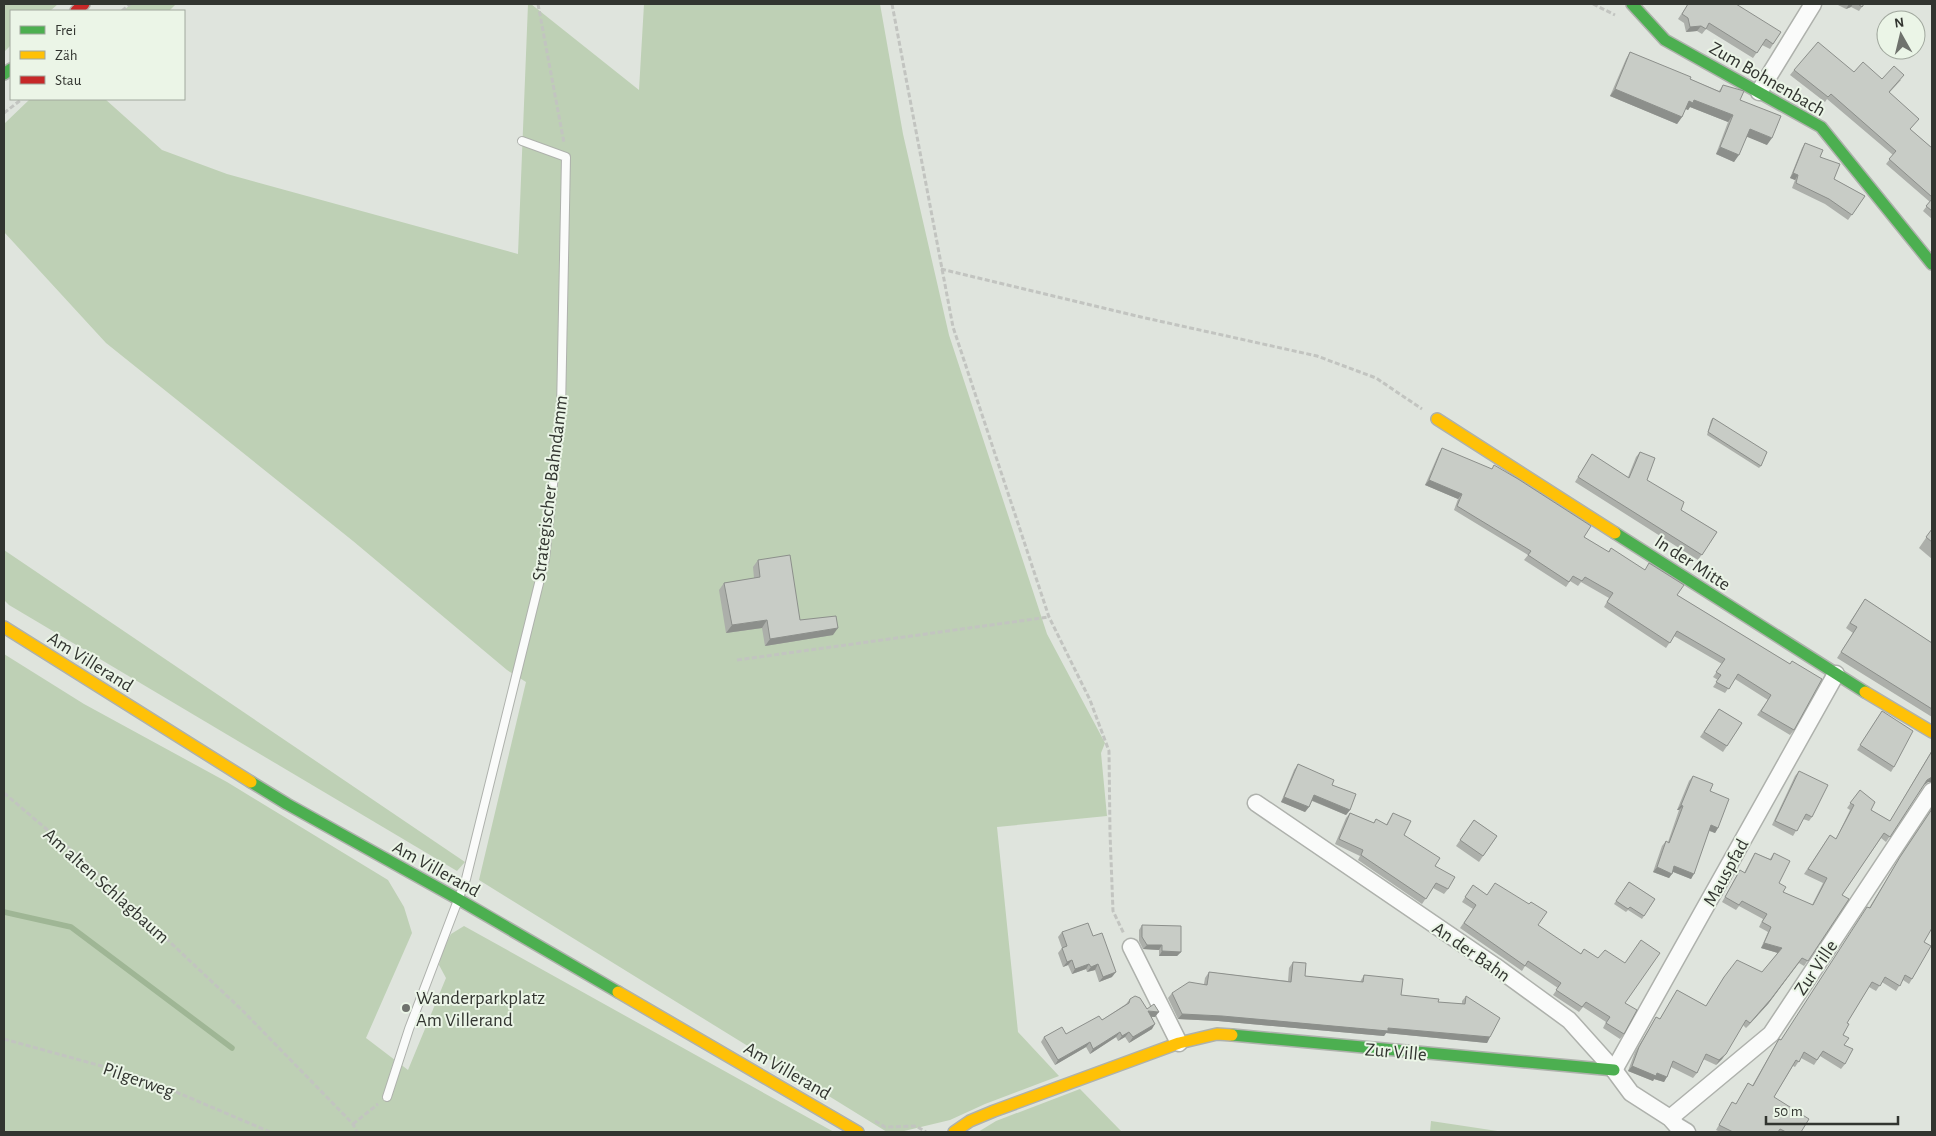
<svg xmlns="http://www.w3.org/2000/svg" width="1936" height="1136" font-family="'Alegreya Sans',sans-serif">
  <rect width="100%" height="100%" fill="#dfe4dd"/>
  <g fill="#bed0b5">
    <path d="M4,4H58L50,11H11V45L4,52Z"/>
    <path d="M131,4H176L169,11H123Z"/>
    <path d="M528,4H531L639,90L644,4H880L903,134L949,335L1047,634L1105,743L1101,753L1107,816L997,827L1018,1032L1059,1076L985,1104L950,1120L900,1132H887L479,880L526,682L507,670L353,541L106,343L4,232V124L30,99H105L162,150L227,174L518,254Z"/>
    <path d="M4,550L465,862L457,871L9,605L4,600Z"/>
    <path d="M4,654L84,704L227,782L388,880L404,907L412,933L366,1038L408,1070L446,978L439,965L442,951L451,934L464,926L834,1132H4Z"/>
    <path d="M1080,1089L1122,1132H978L996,1121Z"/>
    <path d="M1431,1121L1504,1132H1430Z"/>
  </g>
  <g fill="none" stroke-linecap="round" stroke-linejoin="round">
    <path stroke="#9fb695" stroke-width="5.5" d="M4,912L71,927L232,1048"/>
    <defs>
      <path id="lane" d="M387,1097L409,1029L466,879L545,559L561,410L566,157L522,141"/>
      <g id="street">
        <path d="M1759,92L1813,4"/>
        <path d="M1256,803L1495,966L1569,1020L1614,1070L1631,1093L1670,1118L1677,1126L1687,1132"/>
        <path d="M1131,947L1179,1043"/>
        <path d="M1614,1070L1836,674"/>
        <path d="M1670,1118L1771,1034L1932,791"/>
      </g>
      <g id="fast">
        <path d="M1632,4L1665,40L1821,127L1932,264"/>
        <path d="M4,74L11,69"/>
        <path d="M1615,533L1865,692"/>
        <path d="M251,782L287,804L458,899L618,992"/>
        <path d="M1232,1035L1614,1070"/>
      </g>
      <g id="slow">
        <path d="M1437,419L1615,533"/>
        <path d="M4,627L251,782"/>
        <path d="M1865,692L1932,732"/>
        <path d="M618,992L858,1132"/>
        <path d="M954,1132L970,1121L994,1111L1179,1043L1217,1034L1232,1035"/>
      </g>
      <path id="jam" d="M76,11L84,4"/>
    </defs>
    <use href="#lane" stroke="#aeb1ac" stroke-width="10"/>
    <use href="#street" stroke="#aeb1ac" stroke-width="19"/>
    <use href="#fast" stroke="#aeb1ac" stroke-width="14"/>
    <use href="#slow" stroke="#aeb1ac" stroke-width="14"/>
    <use href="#jam" stroke="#aeb1ac" stroke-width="14"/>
    <g stroke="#c2c4c0" stroke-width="3" stroke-dasharray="5 2.5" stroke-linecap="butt">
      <path d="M538,4L564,143"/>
      <path d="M892,4L953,327L1049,617L1090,700L1109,751L1110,833L1113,911L1124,934"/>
      <path d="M1593,4L1615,15"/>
      <path d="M122,11L130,4"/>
      <path d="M4,113L22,99"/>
      <path d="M941,269L1141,317L1317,356L1376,378L1422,409"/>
      <path d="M737,660L1049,617"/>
      <path d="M4,793L84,861L243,1011L353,1124L357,1132"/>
      <path d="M4,1039L141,1077L270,1132"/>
      <path d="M875,1121L885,1127L916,1126L926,1132"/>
      <path d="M353,1124L378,1104"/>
    </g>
    <use href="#lane" stroke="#fafbfa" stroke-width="8"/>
    <use href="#street" stroke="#fafbfa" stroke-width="16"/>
    <use href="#fast" stroke="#4caf50" stroke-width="11"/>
    <use href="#slow" stroke="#ffc107" stroke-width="11"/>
    <use href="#jam" stroke="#c62828" stroke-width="11"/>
  </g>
  <g fill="#acafaa">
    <path d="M1688,4L1781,32L1770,49L1762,45L1753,58L1706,29L1702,34L1697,31L1686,32L1684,23L1678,19Z"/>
    <path d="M1838,4H1864L1859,11L1851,7L1846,9L1838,5Z"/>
    <path d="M1630,52L1690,79L1719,91L1723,85L1740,100L1767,145L1747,136L1734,162L1716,154L1728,122L1690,107L1688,110L1685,109L1682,117L1677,124L1610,96L1626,59Z"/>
    <path d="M1794,70L1854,72L1882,79L1901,80L1889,93L1919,119L1910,129L1932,148V219L1923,211L1930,202L1886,164L1893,155L1827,99L1825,102L1790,75Z"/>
    <path d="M1805,143L1820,157L1834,179L1865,196L1848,220L1825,204L1792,188L1795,180L1790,178L1802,148Z"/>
    <path d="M1713,418L1761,466L1759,468L1707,435L1711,420Z"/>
    <path d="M1442,448L1608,552L1611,548L1677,595L1790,664L1794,730L1790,735L1757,715L1768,700L1735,679L1725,693L1713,687L1718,680L1713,677L1722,664L1674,636L1666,648L1604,607L1609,598L1581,582L1578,586L1570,581L1566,587L1524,560L1528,555L1454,510L1458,499L1425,485L1439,453Z"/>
    <path d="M1640,452L1647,480L1681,510L1717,532L1698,560L1575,482L1589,459L1628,477L1636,457Z"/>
    <path d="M1932,529V559L1919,548Z"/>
    <path d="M758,560L800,620L833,635L765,646L762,628L726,633L719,590L724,583L754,578L753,567Z"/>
    <path d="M1865,599L1932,643V717L1837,658L1853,633L1846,628Z"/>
    <path d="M1719,709L1742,723L1723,752L1700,737Z"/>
    <path d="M1882,711L1894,767L1891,772L1857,750Z"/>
    <path d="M1932,750V782H1928L1924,785L1886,842L1881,838L1842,895L1849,899L1804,966L1799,963L1768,1004L1746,1028L1743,1025L1722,1059L1716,1065L1703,1059L1697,1073L1693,1078L1671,1067L1664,1082L1654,1079L1653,1081L1628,1071L1635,1052L1656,1017L1660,1019L1677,990L1706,1006L1724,977L1762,972L1778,953L1761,948L1768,932L1759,927L1763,919L1739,906L1736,910L1722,902L1737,875L1740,870L1744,873L1752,858L1755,853L1770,859L1774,853L1779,883L1783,892L1812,905L1823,883L1804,874L1830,835L1836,839L1850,810L1847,808L1860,790L1871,810L1890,821Z"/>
    <path d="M1298,764L1332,785L1350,810L1346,815L1312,801L1309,807L1305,812L1281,802L1294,770Z"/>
    <path d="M1799,771L1812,817L1809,821L1803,819L1793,836L1772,825L1795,776Z"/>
    <path d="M1693,776L1710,791L1718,828L1715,833L1709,831L1691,879L1673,872L1669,878L1653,872L1662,846L1666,841L1668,842L1679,810H1677L1689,781Z"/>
    <path d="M1932,809L1924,942L1912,979L1909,984L1903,980L1896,991L1882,982L1876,991L1869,987L1847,1023L1843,1035L1844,1045L1845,1064L1841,1069L1820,1056L1814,1065L1801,1058L1795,1067L1793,1066L1774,1097L1801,1132H1720L1716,1130L1732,1102L1736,1104L1748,1083L1752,1086L1776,1044L1779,1039L1781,1040L1869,908L1897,862Z"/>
    <path d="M1350,813L1374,823L1376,819L1386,825L1393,813L1404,835L1435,866L1448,889L1444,894L1433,888L1422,904L1358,860L1360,856L1335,844L1346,818Z"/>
    <path d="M1474,820L1497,836L1479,862L1456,846Z"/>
    <path d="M1629,882L1655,899L1642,919L1628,910L1626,912L1614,904Z"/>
    <path d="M1473,885L1487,895L1538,925L1625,1003L1624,1034L1620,1039L1603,1028L1606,1022L1583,1007L1579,1012L1553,995L1558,988L1525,966L1522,971L1460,928L1473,909L1462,902Z"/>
    <path d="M1142,925L1181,952L1177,956H1159V950L1143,949L1139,941V930Z"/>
    <path d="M1062,932L1093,936L1112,977L1099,982L1095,970L1087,972L1086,969L1072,974L1068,965L1063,967L1058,953L1062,948L1058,937Z"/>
    <path d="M1293,962L1305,976L1360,982L1364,975L1401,995L1438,1002L1462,1004V1001L1466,996L1490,1037L1487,1043L1386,1033L1384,1036L1218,1021L1178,1019L1168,998L1172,993L1204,984L1205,978L1209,972L1288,981L1289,968Z"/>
    <path d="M1130,999L1147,1009L1155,1017H1151L1152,1029L1129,1043L1125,1037L1118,1041L1116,1037L1090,1054L1086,1047L1055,1065L1041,1042L1044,1037L1066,1034L1102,1020L1126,1004Z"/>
  </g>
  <g fill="#8c8f8b">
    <path d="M1849,4H1853L1851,7L1846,9Z"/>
    <path d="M1701,26L1697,31L1686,32L1690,27Z"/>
    <path d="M1615,89L1682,117L1677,124L1610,96Z"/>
    <path d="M1694,100L1733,115L1728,122L1690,107L1688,110L1684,108L1689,101Z"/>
    <path d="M1750,129L1772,138L1767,145L1745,136Z"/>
    <path d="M1720,147L1739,155L1734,162L1716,154Z"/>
    <path d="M1793,173L1798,175L1795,180L1790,178Z"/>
    <path d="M1429,480L1462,494L1458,499L1425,485Z"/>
    <path d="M767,620L762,628L726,633L732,625Z"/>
    <path d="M838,628L833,635L765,646L770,639Z"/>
    <path d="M1932,777V782H1928L1924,785L1927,780Z"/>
    <path d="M1314,795L1350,810L1346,815L1311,800Z"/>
    <path d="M1284,797L1309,807L1305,812L1281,802Z"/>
    <path d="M1681,805L1683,806L1679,810H1677Z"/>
    <path d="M1711,825L1718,828L1715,833L1708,830Z"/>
    <path d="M1674,866L1694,874L1691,879L1671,871Z"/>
    <path d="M1657,867L1672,874L1669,878L1653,872Z"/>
    <path d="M1764,943L1782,948L1778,953L1761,948Z"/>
    <path d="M1147,945H1162L1159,950L1143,949Z"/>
    <path d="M1162,951L1181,952L1177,956H1159Z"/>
    <path d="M1802,958L1768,1004L1746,1028Z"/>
    <path d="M1072,960L1068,965L1063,967L1067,962Z"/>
    <path d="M1089,964L1086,969L1072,974L1075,969Z"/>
    <path d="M1098,964L1095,970L1087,972L1091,967Z"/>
    <path d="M1116,972L1112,977L1099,982L1103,977Z"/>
    <path d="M1148,1011L1159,1012L1155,1017L1144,1016Z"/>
    <path d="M1182,1014L1222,1016L1388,1028L1490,1037L1487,1043L1386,1033L1384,1036L1218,1021L1178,1019Z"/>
    <path d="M1155,1024L1152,1029L1129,1043L1133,1037Z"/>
    <path d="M1120,1032L1116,1037L1090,1054L1093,1049Z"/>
    <path d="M1129,1032L1125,1037L1118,1041L1122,1036Z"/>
    <path d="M1090,1042L1086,1047L1055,1065L1058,1060Z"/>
    <path d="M1726,1054L1722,1059L1716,1065L1719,1060Z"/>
    <path d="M1632,1066L1657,1073L1667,1077L1664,1082L1654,1079L1653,1081L1628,1071Z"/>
  </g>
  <g fill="#c8ccc6" stroke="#8c8f8b">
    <path d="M1688,4H1736L1781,32L1773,44L1766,39L1757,53L1709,23L1706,29L1701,26L1690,27L1688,18L1682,14Z"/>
    <path d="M1858,4H1864L1862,7Z"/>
    <path d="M1818,42L1854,72L1863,62L1882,79L1894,66L1904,75L1889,92L1919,119L1910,129L1932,148V197L1889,159L1896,151L1831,94L1828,97L1794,70Z"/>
    <path d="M1630,52L1691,77L1690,79L1720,92L1723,85L1744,91L1740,100L1781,116L1772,138L1750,129L1739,155L1720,147L1733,115L1694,100L1693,103L1689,101L1682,117L1615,89Z"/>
    <path d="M1805,143L1823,150L1820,157L1840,164L1834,179L1865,196L1852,215L1829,199L1796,183L1798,175L1793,173Z"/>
    <path d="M1932,199V211L1926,206Z"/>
    <path d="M1713,418L1767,452L1761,466L1708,432Z"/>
    <path d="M1442,448L1492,469L1494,465L1518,479L1591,526L1584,537L1609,552L1611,548L1645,570L1649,563L1684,585L1677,595L1790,664L1792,661L1822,679L1794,730L1761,711L1771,695L1738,674L1729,689L1716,682L1721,675L1716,672L1725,659L1677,631L1670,643L1607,602L1613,593L1585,577L1582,581L1573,576L1569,582L1528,555L1531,551L1457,506L1462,494L1429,480Z"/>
    <path d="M1640,452L1655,458L1647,480L1684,502L1681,510L1717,532L1702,555L1578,477L1592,454L1629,478Z"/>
    <path d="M1932,529V542L1926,537Z"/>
    <path d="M790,555L800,620L836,616L838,628L770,639L767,620L732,625L724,583L760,577L758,560Z"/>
    <path d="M1865,599L1932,643V709L1841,652L1857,627L1850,623Z"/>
    <path d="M1719,709L1742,723L1727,746L1704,732Z"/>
    <path d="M1882,711L1913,731L1894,767L1860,745Z"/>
    <path d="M1932,751V777L1927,780L1890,837L1884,833L1842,895L1849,899L1808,961L1802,958L1771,999L1750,1023L1746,1020L1726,1054L1719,1060L1706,1054L1697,1073L1673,1061L1667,1077L1657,1073L1656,1076L1632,1066L1639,1047L1656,1017L1660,1019L1677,990L1706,1006L1724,977L1737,960L1762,972L1782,948L1764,943L1771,927L1762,922L1767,914L1742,901L1739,905L1725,897L1740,870L1745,873L1755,853L1771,860L1774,853L1790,861L1779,883L1786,887L1783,892L1813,905L1827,878L1808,869L1830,835L1836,839L1854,805L1850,803L1860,790L1875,802L1871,810L1890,821Z"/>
    <path d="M1298,764L1334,780L1332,785L1356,794L1350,810L1314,795L1309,807L1284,797Z"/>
    <path d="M1799,771L1828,785L1812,817L1806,814L1797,831L1775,821Z"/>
    <path d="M1693,776L1713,784L1710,791L1729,799L1718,828L1711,825L1694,874L1674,866L1672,874L1657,867L1666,841L1669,843L1683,806L1681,805Z"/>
    <path d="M1932,809V928L1924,942L1931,946L1912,979L1905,975L1900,986L1885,977L1880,986L1872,982L1847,1023L1849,1024L1843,1035L1849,1038L1844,1045L1853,1049L1845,1064L1823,1051L1817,1060L1804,1052L1799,1062L1796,1060L1774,1097L1809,1119L1801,1132H1786L1780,1129L1778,1132H1733L1719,1125L1732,1102L1736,1104L1748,1083L1753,1086L1779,1039L1781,1040L1867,907L1870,908L1900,857Z"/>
    <path d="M1350,813L1374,823L1376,819L1387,825L1393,813L1411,821L1404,835L1440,858L1435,866L1455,877L1448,889L1436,883L1426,899L1361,855L1363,850L1339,839Z"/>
    <path d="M1474,820L1497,836L1483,856L1460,840Z"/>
    <path d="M1629,882L1655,899L1644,916L1630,907L1628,909L1616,901Z"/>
    <path d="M1495,883L1529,904L1531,902L1547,912L1538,925L1581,954L1584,949L1598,958L1605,950L1625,963L1641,940L1660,953L1625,1003L1637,1010L1624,1034L1606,1023L1610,1017L1586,1002L1582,1007L1556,990L1561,983L1528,961L1525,966L1464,923L1476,905L1465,897L1473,885L1487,895Z"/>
    <path d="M1088,923L1093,936L1102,933L1116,972L1103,977L1098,964L1091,967L1089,964L1075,969L1072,960L1067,962L1062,948L1067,946L1062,932Z"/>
    <path d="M1142,925L1181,926V952L1162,951V945H1147L1142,937Z"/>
    <path d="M1293,962L1306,963L1305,976L1363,982L1364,975L1403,979L1401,995L1439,999L1438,1002L1465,1004L1466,996L1500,1018L1490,1037L1388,1028V1031L1222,1016L1182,1014L1172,993L1189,982L1207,985L1209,972L1291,982Z"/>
    <path d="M1135,996L1140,998L1147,1009L1154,1004L1159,1012L1148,1011L1155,1024L1133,1037L1129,1032L1122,1036L1120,1032L1093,1049L1090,1042L1058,1060L1044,1037L1062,1027L1066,1034L1099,1016L1102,1020L1129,1003L1130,999Z"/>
  </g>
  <circle fill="#6f726d" stroke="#ebf5e7" stroke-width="2" cx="406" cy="1008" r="5"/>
  <g text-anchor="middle" stroke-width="4" stroke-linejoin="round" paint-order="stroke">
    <g font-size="19" fill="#323530" stroke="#ebf5e7">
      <text transform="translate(1768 78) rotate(30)" y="7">Zum Bohnenbach</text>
      <text transform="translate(549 488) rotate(-83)" y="7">Strategischer Bahndamm</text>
      <text transform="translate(1693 562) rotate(33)" y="7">In der Mitte</text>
      <text transform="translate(91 661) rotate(32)" y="7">Am Villerand</text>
      <text transform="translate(437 868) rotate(29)" y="7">Am Villerand</text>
      <text transform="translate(1725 872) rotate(-61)" y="7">Mauspfad</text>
      <text transform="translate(107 885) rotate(42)" y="7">Am alten Schlagbaum</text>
      <text transform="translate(1472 951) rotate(35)" y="7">An der Bahn</text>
      <text transform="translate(1815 967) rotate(-56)" y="7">Zur Ville</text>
      <text transform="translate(1396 1051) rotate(5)" y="7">Zur Ville</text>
      <text transform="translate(788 1070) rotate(30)" y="7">Am Villerand</text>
      <text transform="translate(139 1079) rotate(19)" y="7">Pilgerweg</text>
    </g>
    <g font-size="19" fill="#323530" stroke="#ebf5e7" text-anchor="start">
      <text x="416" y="1004">Wanderparkplatz<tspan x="416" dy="22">Am Villerand</tspan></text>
    </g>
  </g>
  <rect width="1936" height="1136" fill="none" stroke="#323530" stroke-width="10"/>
  <rect x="10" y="10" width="175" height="90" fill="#ebf5e7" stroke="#a1a89e"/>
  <rect x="20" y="26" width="25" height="8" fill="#4caf50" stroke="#a1a89e"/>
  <text x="55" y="35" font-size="15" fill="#323530">Frei</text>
  <rect x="20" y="51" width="25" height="8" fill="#ffc107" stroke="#a1a89e"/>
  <text x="55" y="60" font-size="15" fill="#323530">Zäh</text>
  <rect x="20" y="76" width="25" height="8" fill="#c62828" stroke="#a1a89e"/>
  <text x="55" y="85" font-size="15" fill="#323530">Stau</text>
  <g transform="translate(1901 35) rotate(352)"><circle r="24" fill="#ebf5e7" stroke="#a1a89e"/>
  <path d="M0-4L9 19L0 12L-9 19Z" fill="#6f726d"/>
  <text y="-8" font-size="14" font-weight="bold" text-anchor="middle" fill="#323530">N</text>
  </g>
  <path d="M1766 1116v8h132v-8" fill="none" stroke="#323530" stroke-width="2.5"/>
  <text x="1774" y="1116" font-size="15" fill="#323530" stroke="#ebf5e7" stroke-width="4" paint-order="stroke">50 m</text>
</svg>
